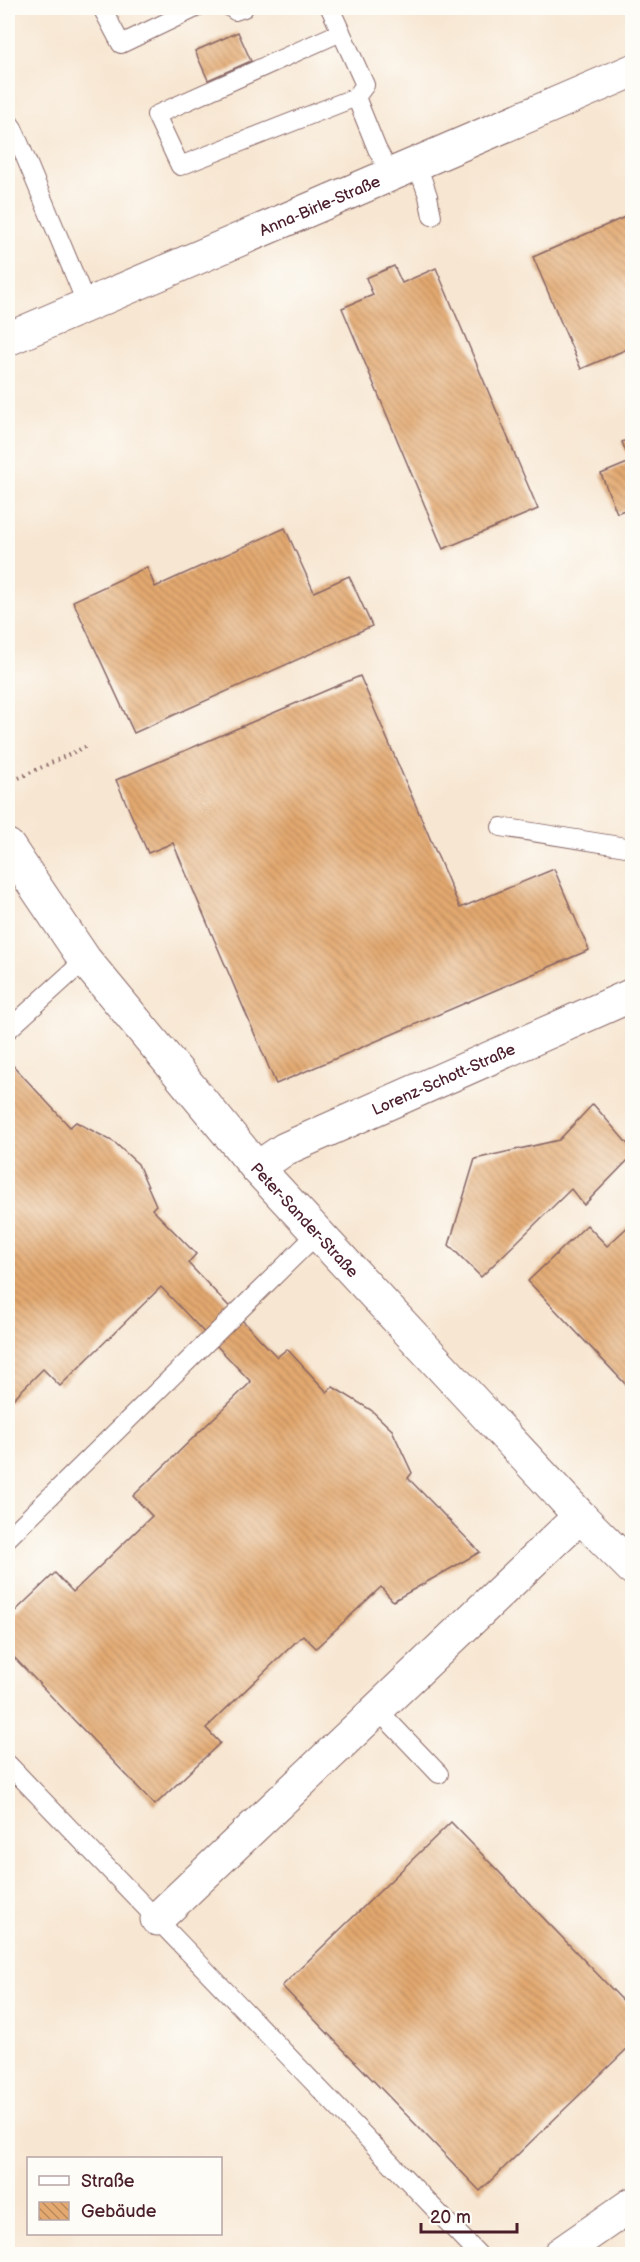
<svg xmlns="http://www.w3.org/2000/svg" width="640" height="2262" font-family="'Balsamiq Sans',sans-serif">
  <defs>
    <pattern id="building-back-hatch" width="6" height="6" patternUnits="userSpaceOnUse" patternTransform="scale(1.5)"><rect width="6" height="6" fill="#e3a970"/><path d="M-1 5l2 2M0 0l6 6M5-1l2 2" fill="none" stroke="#ba895c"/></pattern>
  </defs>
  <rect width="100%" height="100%" fill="#fdfcf7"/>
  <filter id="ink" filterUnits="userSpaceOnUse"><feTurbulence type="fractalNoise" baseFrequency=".0167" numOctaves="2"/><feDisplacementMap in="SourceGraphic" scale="12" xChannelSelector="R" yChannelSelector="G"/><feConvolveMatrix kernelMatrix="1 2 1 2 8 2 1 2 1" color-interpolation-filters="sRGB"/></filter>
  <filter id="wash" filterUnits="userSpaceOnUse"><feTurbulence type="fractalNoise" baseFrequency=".008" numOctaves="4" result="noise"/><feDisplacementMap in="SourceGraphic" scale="24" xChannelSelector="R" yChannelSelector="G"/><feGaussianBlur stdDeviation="1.35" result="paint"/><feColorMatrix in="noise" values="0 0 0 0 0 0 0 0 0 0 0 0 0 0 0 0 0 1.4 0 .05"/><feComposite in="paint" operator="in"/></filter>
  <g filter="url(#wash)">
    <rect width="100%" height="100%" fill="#f7e6d1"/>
    <g id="blocks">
      <g fill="url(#building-back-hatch)">
        <path d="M238,32L251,61L208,80L195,51Z"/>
        <path d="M632,214V347L581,369L533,257Z"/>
        <path d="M394,266L402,283L436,268L538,509L443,549L342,308L373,295L366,278Z"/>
        <path d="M632,438V507L617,513L601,474L630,462L622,442Z"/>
        <path d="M285,528L314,592L349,576L372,626L134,733L73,601L147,567L155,587Z"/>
        <path d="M360,676L460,908L554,869L589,950L276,1084L173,843L148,853L116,780Z"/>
        <path d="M8,1060L70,1127L76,1122L114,1142L138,1164L156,1205L152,1209L196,1254L188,1263L277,1357L287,1349L327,1392L333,1387L371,1410L392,1430L412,1473L408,1478L480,1552L393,1601L381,1587L316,1648L303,1635L206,1728L220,1743L155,1805L8,1651V1618L55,1573L73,1592L152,1516L133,1496L251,1382L161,1287L60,1386L43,1369L8,1404Z"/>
        <path d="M593,1104L632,1149V1156L584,1205L571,1189L481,1277L449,1245L475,1159L559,1140Z"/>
        <path d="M632,1223V1391L528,1281L587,1225L607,1246Z"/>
        <path d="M451,1822L632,2010V2044L480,2191L282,1986Z"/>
      </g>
    </g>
  </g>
  <g filter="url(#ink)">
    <use href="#blocks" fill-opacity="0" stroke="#876565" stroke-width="1.5"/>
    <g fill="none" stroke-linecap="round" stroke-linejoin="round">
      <defs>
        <g id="lane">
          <path d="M102,8L121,44L196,8"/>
          <path d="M231,8L235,11L244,8"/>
          <path d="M330,8L341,32"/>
          <path d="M356,97L180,166L156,115L341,32L365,85L356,97L377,149L391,175"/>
          <path d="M8,121L13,128L87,305"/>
          <path d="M417,164L428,196L432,216"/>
          <path d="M501,827L632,848"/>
          <path d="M8,1030L85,960"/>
          <path d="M8,1538L317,1234"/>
          <path d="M377,1709L439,1774"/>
          <path d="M8,1764L478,2254"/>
        </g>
        <g id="street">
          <path id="s1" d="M8,339L632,71"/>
          <path id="s2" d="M8,846L85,960L257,1168L580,1516L632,1568"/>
          <path id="s3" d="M257,1168L285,1149L632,995"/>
          <path d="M157,1919L580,1516"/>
          <path d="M560,2254L632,2204"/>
        </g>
      </defs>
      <use href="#lane" stroke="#876565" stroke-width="20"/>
      <use href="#street" stroke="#876565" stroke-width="35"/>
      <path stroke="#876565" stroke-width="4" stroke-dasharray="1.5 4.5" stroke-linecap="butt" d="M8,783L87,746"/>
      <use href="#lane" stroke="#fff" stroke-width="18"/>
      <use href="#street" stroke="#fff" stroke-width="33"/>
    </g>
  </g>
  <g text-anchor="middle" stroke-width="6" stroke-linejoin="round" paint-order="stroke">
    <g font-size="16" fill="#4a1f2b" stroke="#fdfcf7">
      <text dy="6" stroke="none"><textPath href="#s1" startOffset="339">Anna-Birle-Straße</textPath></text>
      <text dy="6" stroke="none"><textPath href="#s3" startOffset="207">Lorenz-Schott-Straße</textPath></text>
      <text dy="6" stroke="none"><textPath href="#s2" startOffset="478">Peter-Sander-Straße</textPath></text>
    </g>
  </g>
  <rect width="640" height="2262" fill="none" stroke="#fdfcf7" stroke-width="30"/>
  <rect x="27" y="2157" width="195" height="78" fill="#fdfcf7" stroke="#b5a4a5" stroke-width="1.5"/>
  <rect x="39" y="2176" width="30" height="9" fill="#ffffff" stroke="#b5a4a5" stroke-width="1.5"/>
  <text x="81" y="2187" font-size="18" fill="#4a1f2b">Straße</text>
  <rect x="39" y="2202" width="30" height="18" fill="url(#building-back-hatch)" stroke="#b5a4a5" stroke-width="1.5"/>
  <text x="81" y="2217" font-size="18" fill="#4a1f2b">Gebäude</text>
  <path d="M421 2223v9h96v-9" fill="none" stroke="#4a1f2b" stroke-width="3"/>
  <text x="430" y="2223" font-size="18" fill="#4a1f2b" stroke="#fdfcf7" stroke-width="4.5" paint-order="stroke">20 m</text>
</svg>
